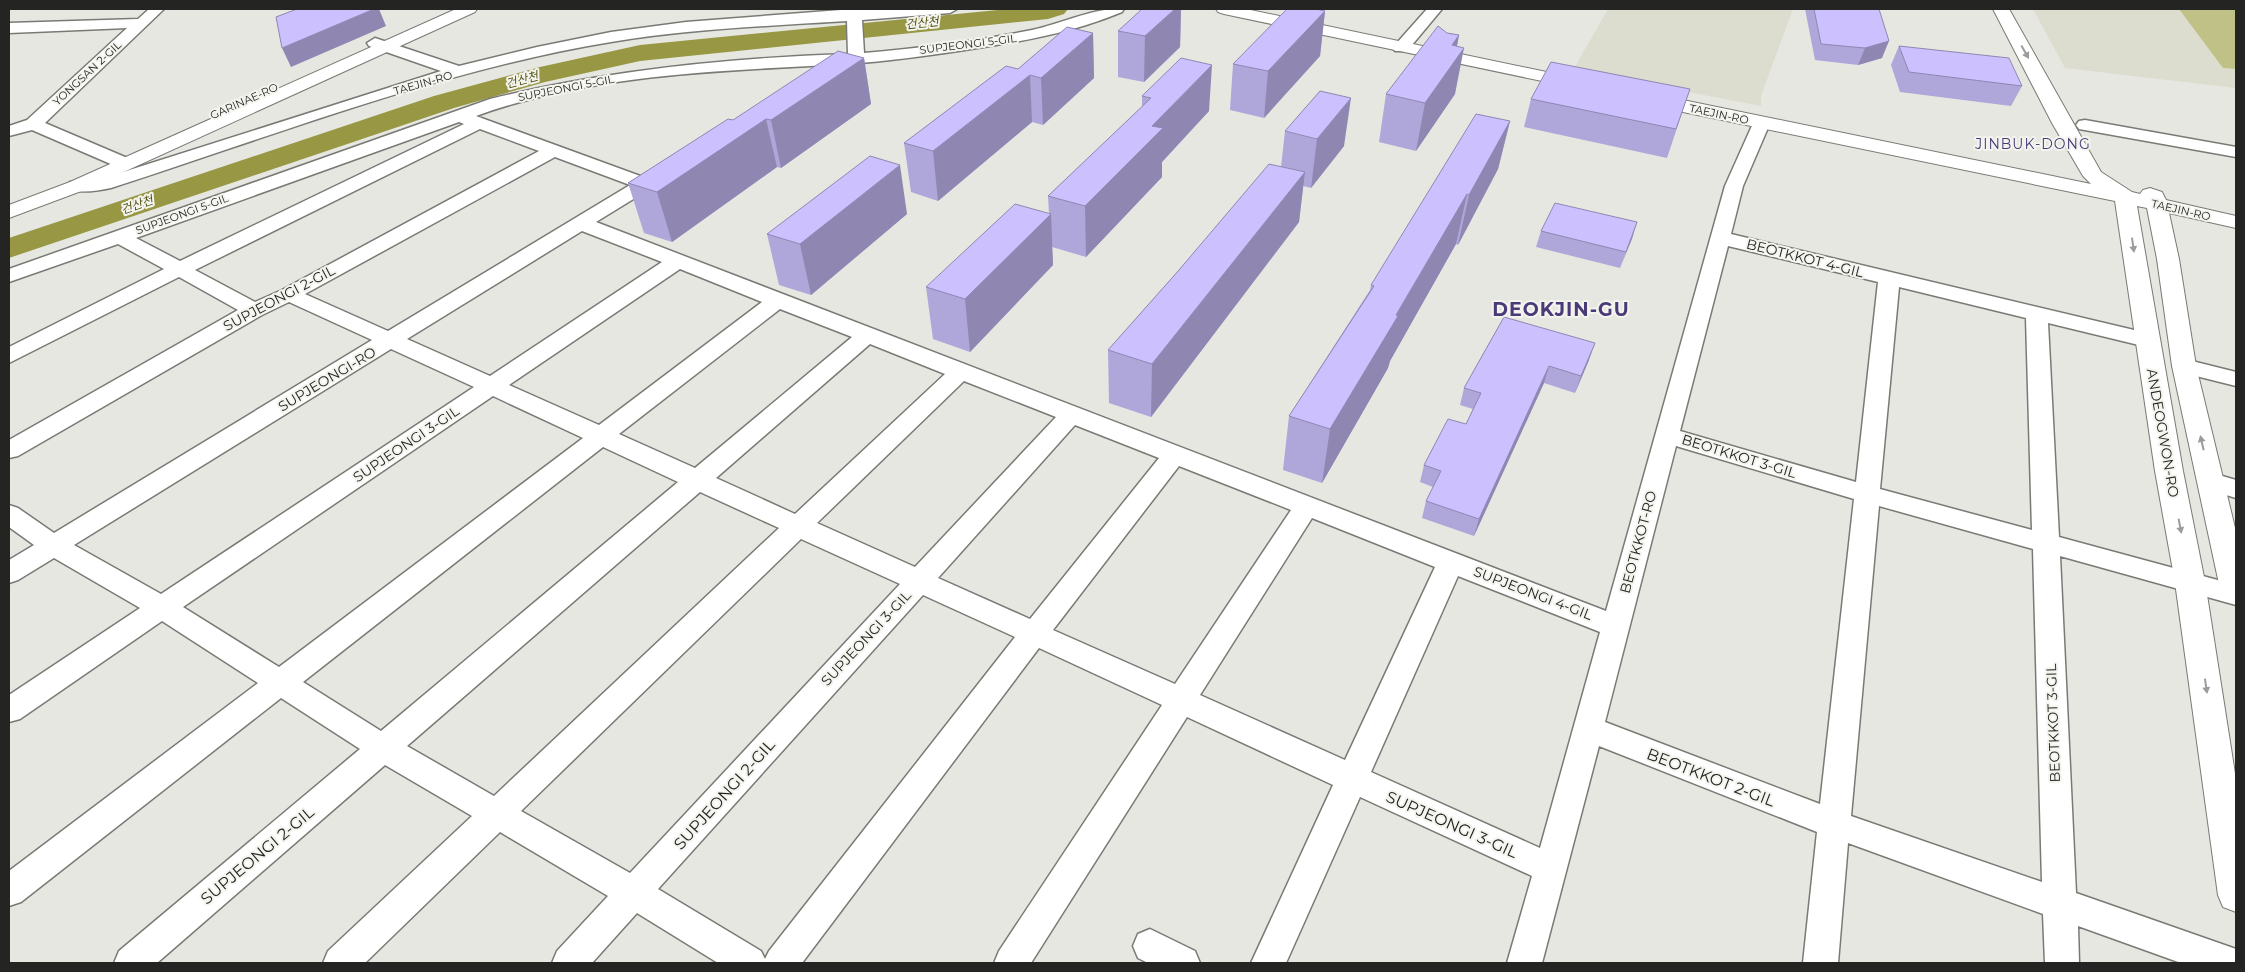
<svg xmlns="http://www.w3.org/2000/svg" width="2245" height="972" font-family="Montserrat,'Noto Sans KR',sans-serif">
  <rect width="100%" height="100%" fill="#e6e7e1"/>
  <g fill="#dcdccf">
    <path d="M1608,9H1793L1761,96V106L1573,70Z"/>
    <path d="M2033,9H2236V88L2065,68Z"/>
  </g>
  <path fill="#c0c186" d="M2179,9H2236V69L2223,68Z"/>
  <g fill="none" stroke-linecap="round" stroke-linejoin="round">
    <path fill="#989744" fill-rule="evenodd" d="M1008,9H1068L1064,14L1048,19L640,61L545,82L454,108L9,258V238L434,96L540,67L640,45Z"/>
    <defs>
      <g id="street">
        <path d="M149,9H164L45,123L132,160L135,164L132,168H120L32,130L9,136V126L27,120L127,28L9,33V23L138,19Z"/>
        <path d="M854,9H957L950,13L862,20L864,53C920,48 976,41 1032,30C1061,24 1095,7 1124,9L1122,12C1072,33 1019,42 965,50C926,56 887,61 848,64C724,71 595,73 476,116L643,177L652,171H666L668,175L666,179L596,222L1606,611L1725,186L1755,119H1767L1770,123L1743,186L1731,234L2155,335L2158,340L2155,345L2147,347L2048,323L2059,537L2236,585V605L2060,556L2076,893L2236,949V963H2181L2078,926L2079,963H2045L2043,914L1848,843L1838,963H1803L1817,832L1599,746L1542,963H1507L1532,876L1360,797L1286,963H1251L1333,785L1187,717L1031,963H994L999,951L1162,705L1039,648L802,963H718L637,913L592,963H552L557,951L608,896L500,832L365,963H323L328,951L472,816L385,765L157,963H114L119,951L360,749L281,698L21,902L9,906V871L258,683L162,621L20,719L9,722V695L140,608L54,558L18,580L9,583V560L34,545L9,527V505L18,508L54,533L372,340L289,302L262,315L18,456L9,458V440L238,310L179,277L9,363V347L164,269L118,244L9,282V269L490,99C608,70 727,58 848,54L847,21C768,26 689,29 611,42C440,70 276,135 111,188C97,191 84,193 70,190L68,186L70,182L101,179L441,71L369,46L367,43L375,38L459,66L537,47L611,32L686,22ZM459,122L464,124L180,261L136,238ZM480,129L539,151L282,290L255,302L195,270ZM555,157L630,185L388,331L305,294ZM582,231L662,262L490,376L407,339ZM1728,246L1878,282L1856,482L1680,431ZM680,269L762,302L599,425L509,385ZM1899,287L2026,318L2032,530L1880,489ZM780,309L852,337L695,468L619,434ZM870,344L945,374L795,514L716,478ZM391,349L474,387L161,594L74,545ZM964,381L1056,417L915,567L817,523ZM493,396L583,438L279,667L183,607ZM1075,425L1159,458L1030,619L938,578ZM1676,446L1854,499L1820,804L1605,722ZM603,447L678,482L381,731L303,682ZM1179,466L1291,510L1175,684L1053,630ZM700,492L779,528L494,796L407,746ZM1879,506L2033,549L2042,882L1851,816ZM1312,518L1435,567L1345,760L1200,695ZM801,539L900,584L630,873L521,811ZM1458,576L1600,632L1540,848L1371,772ZM923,595L1015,637L769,951L765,959L761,951L658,889Z"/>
        <path d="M1427,9H1442L1407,51H1395L1393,48L1395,45Z"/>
        <path d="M2085,120L2236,147V157L2079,129L2076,125L2079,121Z"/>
        <path d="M2184,359L2236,372V386L2176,371L2173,366L2176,361Z"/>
        <path d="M2212,473L2236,480V498L2203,488L2200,482L2203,476Z"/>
        <path d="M1150,929L1195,951L1200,963H1148L1138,958L1133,946L1138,934Z"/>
      </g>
      <g id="secondary">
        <path d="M456,9H477L475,12L84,190L9,218V205L70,182Z"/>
        <path d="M1216,9H1246L1580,79L1586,80L1589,84L1586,88L1580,89L1224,14L1218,12Z"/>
        <path d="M1993,9H2009L2101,172L2132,192L2140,194L2143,190L2150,188L2162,192L2166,200L2236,216V228L2169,213L2179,259L2196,366L2236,532V604L2225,601L2221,593L2172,366L2157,259L2147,208L2137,206L2183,471L2205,582L2236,780V912L2223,907L2218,895L2175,582L2155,471L2115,201L1649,105L1642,103L1640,99L1642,95L1649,93L2091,184L2083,176L2052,123Z"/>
      </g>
    </defs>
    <use href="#street" stroke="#7a7a75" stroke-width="3"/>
    <use href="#secondary" stroke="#7a7a75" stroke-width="2"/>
    <use href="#street" fill="#fff" fill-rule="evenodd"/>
    <use href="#secondary" fill="#fff" fill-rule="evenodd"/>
  </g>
  <g fill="#afa6da">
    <path d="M1142,9H1181L1180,47L1144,82L1118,77V31Z"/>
    <path d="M1805,9H1879L1882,58L1858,65L1815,60Z"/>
    <path d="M1325,11L1320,56L1264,118L1230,110L1233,64Z"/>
    <path d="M1093,33L1094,78L1043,125L1032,122L938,201L911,192L904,143L1018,69Z"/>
    <path d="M1447,33L1459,35L1457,46L1455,94L1416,151L1379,142L1386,94Z"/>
    <path d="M1899,46L2022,86L2011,106L1900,92L1891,65Z"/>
    <path d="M864,58L871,104L781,168L777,167L672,242L644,233L628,183L733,120Z"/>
    <path d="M1690,89L1667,158L1524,127L1531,99Z"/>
    <path d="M1142,96L1209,111L1162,162V177L1086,257L1052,247L1053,265L970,352L933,339L926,287L1049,214L1048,196L1142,107Z"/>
    <path d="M1510,121L1498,169L1458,245L1456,244L1390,361L1388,368L1322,483L1283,470L1289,416L1370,290L1371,285Z"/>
    <path d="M1285,131L1344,146L1311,188L1303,186L1299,222L1151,417L1109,403L1108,350L1179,270L1281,167Z"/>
    <path d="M907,214L811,295L779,285L767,234Z"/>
    <path d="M1637,222L1620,268L1536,247L1541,231Z"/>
    <path d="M1504,317L1589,360L1575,393L1544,383L1474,536L1422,518L1426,501L1433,487L1420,482L1424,465L1466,424L1473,409L1460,405L1464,388Z"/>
  </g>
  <g fill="#8f87b2">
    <path d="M374,9H379L386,26L291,67L282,48Z"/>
    <path d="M1175,9H1181L1180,47L1144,82L1145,36Z"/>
    <path d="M1325,11L1320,56L1264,118L1268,71Z"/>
    <path d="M1093,33L1094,78L1043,125L1041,78Z"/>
    <path d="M1459,35L1454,61L1464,48L1455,94L1416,151L1425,103L1452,45Z"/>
    <path d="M1889,41L1882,58L1858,65L1865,48Z"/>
    <path d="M864,58L871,104L781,168L771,120Z"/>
    <path d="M1212,65L1209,111L1162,162V177L1086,257L1085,206L1152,126Z"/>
    <path d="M1030,75L1032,122L938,201L933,151Z"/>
    <path d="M1351,98L1344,146L1311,188L1317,139Z"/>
    <path d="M766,119L777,167L672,242L657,192Z"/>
    <path d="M1510,121L1498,169L1458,245L1469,195Z"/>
    <path d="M900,165L907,214L811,295L800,244Z"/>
    <path d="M1305,172L1299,222L1151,417L1152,364Z"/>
    <path d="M1467,194L1456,244L1390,361L1388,368L1322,483L1330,429Z"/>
    <path d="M1051,214L1053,265L970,352L965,299Z"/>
    <path d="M1637,222L1632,239L1620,268L1626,252Z"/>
    <path d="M1595,343L1589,360L1575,393L1581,376Z"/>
    <path d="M1549,366L1544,383L1474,536L1479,519Z"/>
  </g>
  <g fill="#ccc1fe" stroke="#8f87b2">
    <path d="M297,9H374L282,48L276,17Z"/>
    <path d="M1142,9H1175L1145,36L1118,31Z"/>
    <path d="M1287,9H1316L1325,11L1268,71L1233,64Z"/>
    <path d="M1814,9H1879L1889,41L1865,48L1821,44Z"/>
    <path d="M1438,26L1447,33L1459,35L1452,45L1464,48L1425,103L1386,94Z"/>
    <path d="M1067,27L1093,33L1041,78L1030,75L933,151L904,143L1006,66L1018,69Z"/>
    <path d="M1899,46L2009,58L2022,86L1909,72Z"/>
    <path d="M838,51L864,58L771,120L766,119L657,192L628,183L728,119L733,120Z"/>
    <path d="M1181,58L1212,65L1152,126L1163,128L1085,206L1048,196L1151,98L1142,96Z"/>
    <path d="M1551,62L1690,89L1676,129L1531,99Z"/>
    <path d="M1320,91L1351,98L1317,139L1285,131Z"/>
    <path d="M1476,114L1510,121L1469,195L1467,194L1396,315L1398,316L1330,429L1289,416L1374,286L1371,285Z"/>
    <path d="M870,156L900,165L800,244L767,234Z"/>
    <path d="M1269,164L1305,172L1152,364L1108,350L1179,270Z"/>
    <path d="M1555,203L1637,222L1626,252L1541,231Z"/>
    <path d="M1015,204L1051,214L965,299L926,287Z"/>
    <path d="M1504,317L1595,343L1581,376L1549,366L1479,519L1426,501L1441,471L1424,465L1448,419L1466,424L1481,393L1464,388Z"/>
  </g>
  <defs><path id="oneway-solid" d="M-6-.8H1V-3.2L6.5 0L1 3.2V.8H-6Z" transform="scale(1.25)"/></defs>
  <g fill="#9c9c9c">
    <use href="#oneway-solid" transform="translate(2025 52) rotate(61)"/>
    <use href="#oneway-solid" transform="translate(2133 245) rotate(82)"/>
    <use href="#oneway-solid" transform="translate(2202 443) rotate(-103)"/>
    <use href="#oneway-solid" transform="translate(2180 526) rotate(79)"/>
    <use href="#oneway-solid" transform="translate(2206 686) rotate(82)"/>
  </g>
  <g text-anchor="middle" stroke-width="4" stroke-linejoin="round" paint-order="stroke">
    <g font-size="11" fill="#242422" stroke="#f4f4ef">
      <text transform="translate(968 44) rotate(-7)" y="4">SUPJEONGI 5-GIL</text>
      <text transform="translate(87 73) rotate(-43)" y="4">YONGSAN 2-GIL</text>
      <text transform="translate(423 83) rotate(-16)" y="4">TAEJIN-RO</text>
      <text transform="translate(566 88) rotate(-11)" y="4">SUPJEONGI 5-GIL</text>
      <text transform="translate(244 101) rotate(-24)" y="4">GARINAE-RO</text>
      <text transform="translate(1719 114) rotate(12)" y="4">TAEJIN-RO</text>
      <text transform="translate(2181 210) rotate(13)" y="4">TAEJIN-RO</text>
      <text transform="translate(182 214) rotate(-20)" y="4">SUPJEONGI 5-GIL</text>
    </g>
    <g font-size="12" font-style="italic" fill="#535213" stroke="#f4f4ef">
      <text transform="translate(922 23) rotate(-6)" y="4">건산천</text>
      <text transform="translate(522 80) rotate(-15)" y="4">건산천</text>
      <text transform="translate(137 205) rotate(-19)" y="4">건산천</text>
    </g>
    <g font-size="14" letter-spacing="1" fill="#4a3b78" stroke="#f4f4ef">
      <text x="2033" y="149">JINBUK-DONG</text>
    </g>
    <g font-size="14" fill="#242422" stroke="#f4f4ef">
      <text transform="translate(1805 258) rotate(14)" y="5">BEOTKKOT 4-GIL</text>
      <text transform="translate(279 298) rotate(-28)" y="5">SUPJEONGI 2-GIL</text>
      <text transform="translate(327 379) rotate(-31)" y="5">SUPJEONGI-RO</text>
      <text transform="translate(2163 433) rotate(80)" y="5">ANDEOGWON-RO</text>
      <text transform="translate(406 444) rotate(-34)" y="5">SUPJEONGI 3-GIL</text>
      <text transform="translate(1739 456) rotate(17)" y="5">BEOTKKOT 3-GIL</text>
      <text transform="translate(1638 542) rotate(-75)" y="5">BEOTKKOT-RO</text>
      <text transform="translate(1533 593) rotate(21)" y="5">SUPJEONGI 4-GIL</text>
      <text transform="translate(866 638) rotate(-47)" y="5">SUPJEONGI 3-GIL</text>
      <text transform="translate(2053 723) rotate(-92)" y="5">BEOTKKOT 3-GIL</text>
    </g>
    <g font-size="16" fill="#242422" stroke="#f4f4ef">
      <text transform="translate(1711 777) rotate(21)" y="6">BEOTKKOT 2-GIL</text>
      <text transform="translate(724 794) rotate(-48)" y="6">SUPJEONGI 2-GIL</text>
      <text transform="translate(1452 824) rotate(24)" y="6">SUPJEONGI 3-GIL</text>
      <text transform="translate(257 855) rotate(-40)" y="6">SUPJEONGI 2-GIL</text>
    </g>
    <g font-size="19" font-weight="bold" letter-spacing="1" fill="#4a3b78" stroke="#f4f4ef">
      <text x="1561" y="316">DEOKJIN-GU</text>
    </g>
  </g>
  <rect width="2245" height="972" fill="none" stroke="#242422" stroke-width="20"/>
</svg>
